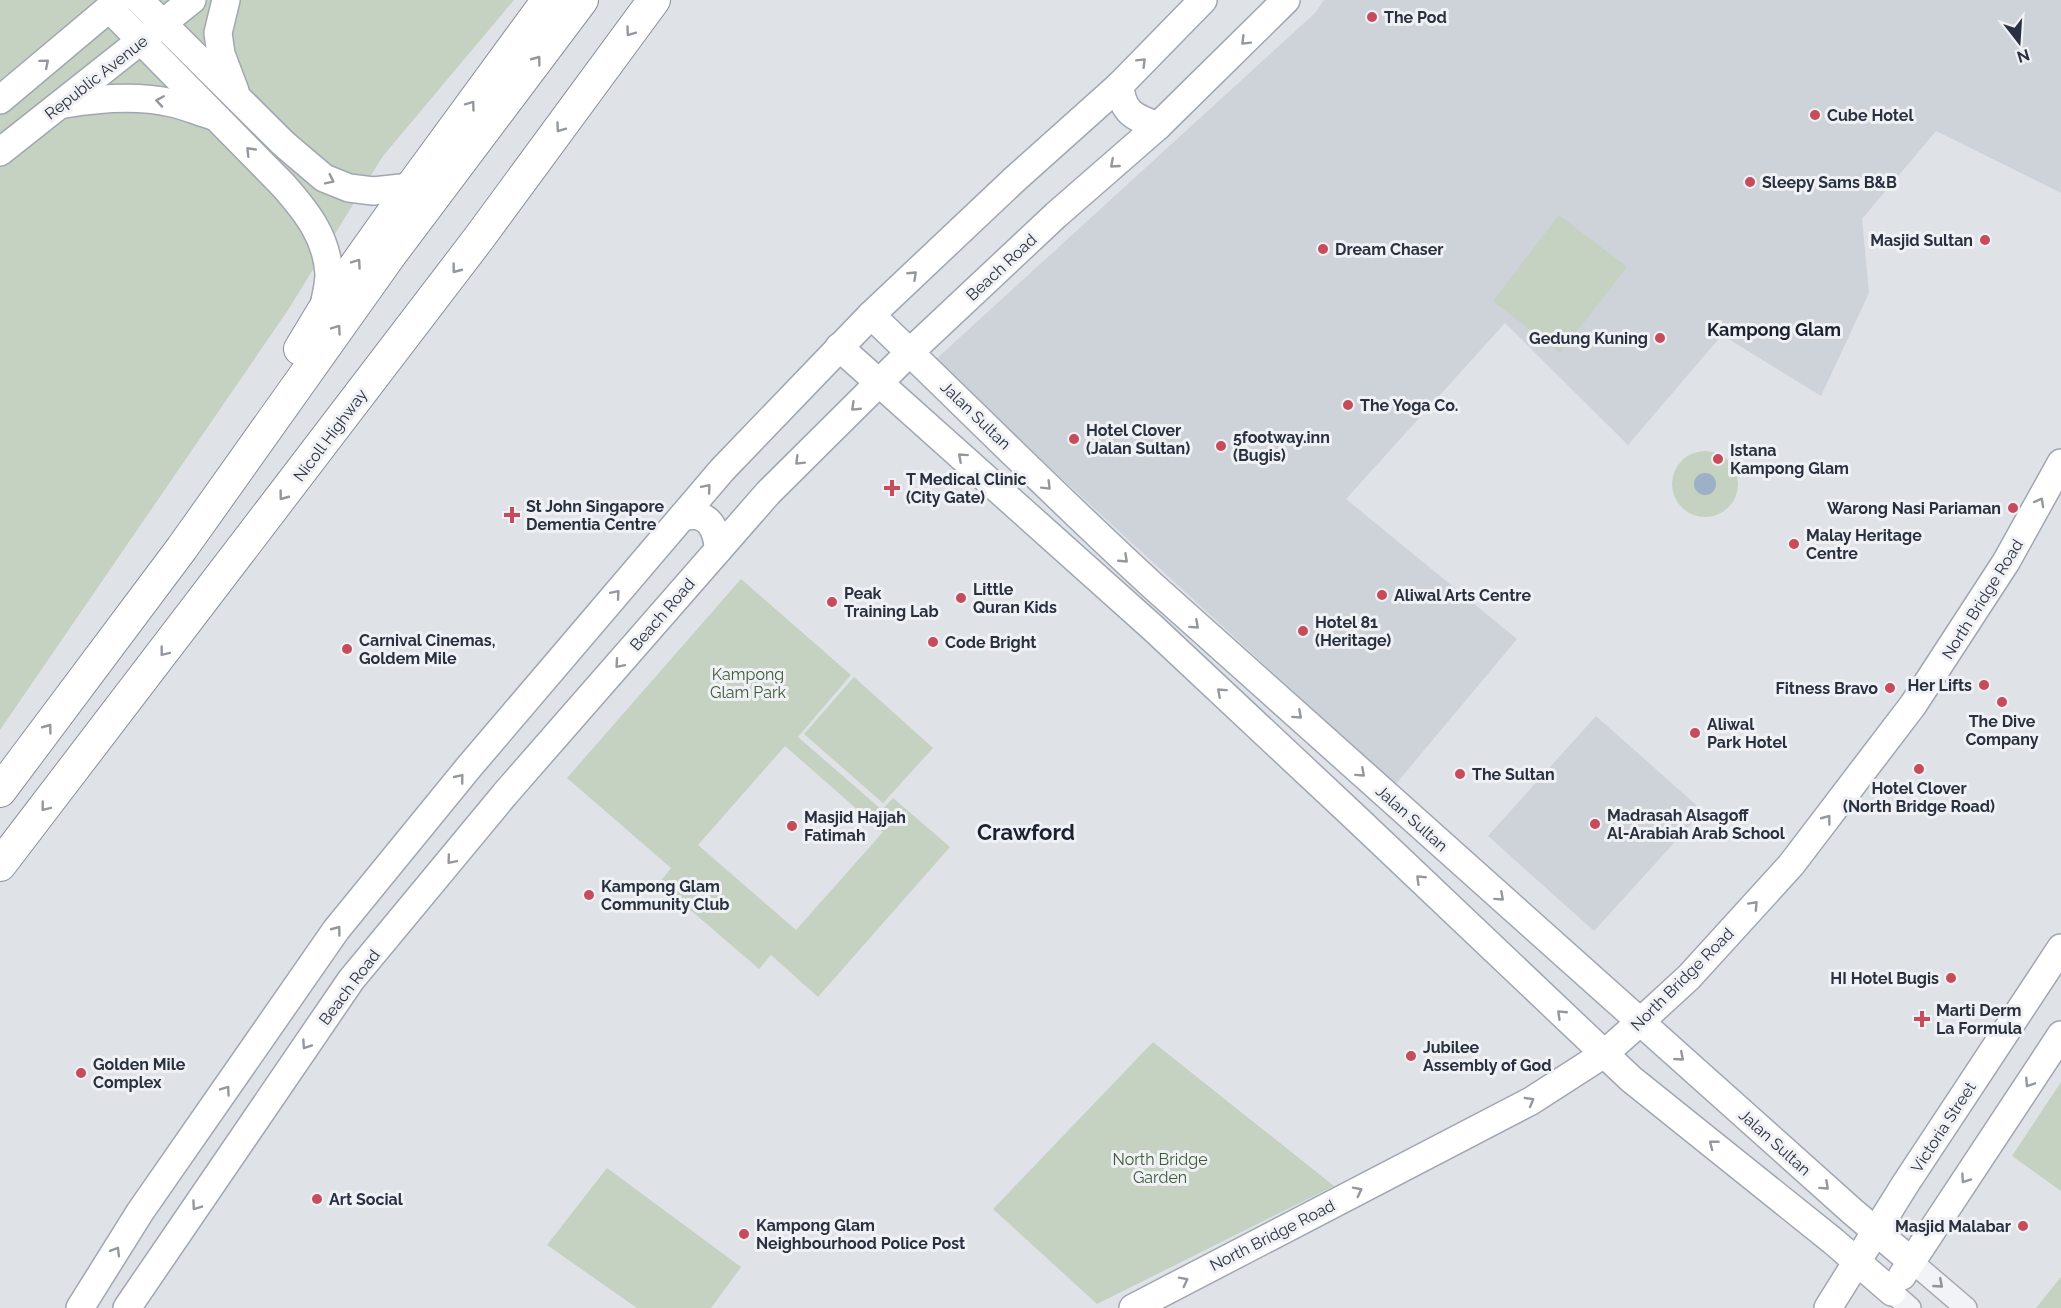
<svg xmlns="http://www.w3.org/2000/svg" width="2061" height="1308" font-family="Raleway,sans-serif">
  <rect width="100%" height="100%" fill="#dfe3e8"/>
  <g fill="#ced2d9">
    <path d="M1324,0H2061V193L1936,131L1862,219L1869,293L1821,396L1722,335L1628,445L1505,323L1346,499L1517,639L1395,785L934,361L1315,13Z"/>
    <path d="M1596,716L1703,811L1594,931L1488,836Z"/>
  </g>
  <g fill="#c5d1c1" fill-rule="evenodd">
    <path d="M0,0H514L383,156L288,310L0,730Z"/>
    <path d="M1559,215L1627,267L1560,353L1493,301Z"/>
    <circle cx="1705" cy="484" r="33"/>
    <path d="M741,579L851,675L798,737L882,810L893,798L950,847L818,997L771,955L759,969L659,883L671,868L567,778ZM785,746L883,832L796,930L698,845Z"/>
    <path d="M854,677L933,748L883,803L804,734Z"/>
    <path d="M1153,1042L1334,1186L1097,1304L993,1209Z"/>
    <path d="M2061,1082V1191L2012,1156Z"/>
    <path d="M607,1168L741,1267L711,1308H637L547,1245Z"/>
    <path d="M2061,1277V1308H2036Z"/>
  </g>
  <circle fill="#9cb0c6" cx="1705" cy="484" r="11"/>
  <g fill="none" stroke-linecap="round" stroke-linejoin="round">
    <defs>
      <g id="minor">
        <path d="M1911,1261L1966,1308"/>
        <path d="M1892,1292L1910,1308"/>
      </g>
      <g id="major">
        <path d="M139,0L284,144L324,178L349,188L373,191L411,187"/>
        <path d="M226,0L218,33L221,54L235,91"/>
        <path d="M109,8L283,185C306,211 327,237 329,274C329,286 325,299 323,311"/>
        <path d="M1120,85C1122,113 1134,117 1158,126"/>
        <path d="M0,100L119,0"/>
        <path d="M65,104C100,98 137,95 172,103C186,106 199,112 213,116"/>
        <path d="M0,152L192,0"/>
        <path d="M871,315C965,405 1057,498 1153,586L1853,1212L1911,1261"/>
        <path d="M839,347L1152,627L1358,820L1631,1079L1833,1241L1892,1292"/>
        <path d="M683,516C688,516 694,515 698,516C713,519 718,537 718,550"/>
        <path d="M1902,1276L2061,1035"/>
        <path d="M80,1308L140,1212L336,930L469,767L722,470L871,315L1015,179L1120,85L1203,0"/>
        <path d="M127,1308L351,980L505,794L768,493L910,352L1056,215L1158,126L1286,0"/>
        <path d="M1133,1308L1531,1101L1604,1054L1640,1022L1689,977L1791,865L1913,705L2006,562L2061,463"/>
        <path d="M1828,1308L1906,1183L2061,948"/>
      </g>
      <g id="highway">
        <path d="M300,349L323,311L411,187L548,0"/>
        <path d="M0,791L182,548L391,254L582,0"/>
        <path d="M0,865L479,238L654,0"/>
      </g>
    </defs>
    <use href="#minor" stroke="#a5aab2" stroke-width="24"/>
    <use href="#major" stroke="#a0a7b3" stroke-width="30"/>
    <use href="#highway" stroke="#88909d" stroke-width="34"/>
    <use href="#minor" stroke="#f2f3f6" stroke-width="21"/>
    <use href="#major" stroke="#fff" stroke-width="27"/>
    <use href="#highway" stroke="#fff" stroke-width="32"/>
  </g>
  <defs><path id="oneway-chevron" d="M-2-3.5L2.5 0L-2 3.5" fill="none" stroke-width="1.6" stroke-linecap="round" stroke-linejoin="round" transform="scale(1.5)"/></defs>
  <g stroke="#94989e">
    <use href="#oneway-chevron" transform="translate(630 32) rotate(126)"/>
    <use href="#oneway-chevron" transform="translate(1245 41) rotate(135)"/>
    <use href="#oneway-chevron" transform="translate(537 60) rotate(-53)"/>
    <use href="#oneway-chevron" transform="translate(1142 62) rotate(-45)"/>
    <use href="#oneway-chevron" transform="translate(45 63) rotate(-40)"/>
    <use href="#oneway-chevron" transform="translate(160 101) rotate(-171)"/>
    <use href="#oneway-chevron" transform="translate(471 105) rotate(-54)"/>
    <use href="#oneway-chevron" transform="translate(560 128) rotate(126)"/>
    <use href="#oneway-chevron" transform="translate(250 151) rotate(-134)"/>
    <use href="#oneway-chevron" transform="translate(1114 164) rotate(139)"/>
    <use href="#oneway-chevron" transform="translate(330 180) rotate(26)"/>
    <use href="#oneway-chevron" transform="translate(357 263) rotate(-55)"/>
    <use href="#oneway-chevron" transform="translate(456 269) rotate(127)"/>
    <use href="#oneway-chevron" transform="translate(913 275) rotate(-43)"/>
    <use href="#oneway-chevron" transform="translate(337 329) rotate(-55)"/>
    <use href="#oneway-chevron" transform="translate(855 407) rotate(136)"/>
    <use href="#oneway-chevron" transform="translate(962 457) rotate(-138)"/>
    <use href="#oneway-chevron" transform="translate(799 461) rotate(135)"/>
    <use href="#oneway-chevron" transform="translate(1047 486) rotate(45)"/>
    <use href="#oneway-chevron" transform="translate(707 488) rotate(-50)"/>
    <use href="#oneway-chevron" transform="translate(283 496) rotate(127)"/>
    <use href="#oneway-chevron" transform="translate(2040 502) rotate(-61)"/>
    <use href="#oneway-chevron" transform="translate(1124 559) rotate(43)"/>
    <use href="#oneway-chevron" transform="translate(616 594) rotate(-49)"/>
    <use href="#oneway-chevron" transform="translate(1195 625) rotate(42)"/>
    <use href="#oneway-chevron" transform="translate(164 652) rotate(128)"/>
    <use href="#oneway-chevron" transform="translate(619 664) rotate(131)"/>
    <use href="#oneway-chevron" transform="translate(1221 692) rotate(-138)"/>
    <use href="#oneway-chevron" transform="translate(1298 715) rotate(42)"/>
    <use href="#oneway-chevron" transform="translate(48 728) rotate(-53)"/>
    <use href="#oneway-chevron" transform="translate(1361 773) rotate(42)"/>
    <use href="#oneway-chevron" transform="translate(460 778) rotate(-51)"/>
    <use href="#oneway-chevron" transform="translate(45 807) rotate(128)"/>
    <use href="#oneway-chevron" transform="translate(1827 819) rotate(-53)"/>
    <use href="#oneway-chevron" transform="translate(451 860) rotate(130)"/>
    <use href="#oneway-chevron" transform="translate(1420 879) rotate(-136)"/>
    <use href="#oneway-chevron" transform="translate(1500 897) rotate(42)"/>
    <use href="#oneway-chevron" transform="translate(1754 905) rotate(-47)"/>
    <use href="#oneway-chevron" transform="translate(337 930) rotate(-53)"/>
    <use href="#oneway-chevron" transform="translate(1561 1014) rotate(-136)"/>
    <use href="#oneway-chevron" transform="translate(306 1045) rotate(124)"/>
    <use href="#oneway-chevron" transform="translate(1680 1057) rotate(41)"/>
    <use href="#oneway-chevron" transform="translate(2029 1083) rotate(123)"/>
    <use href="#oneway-chevron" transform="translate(226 1090) rotate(-55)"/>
    <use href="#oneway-chevron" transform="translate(1530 1101) rotate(-30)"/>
    <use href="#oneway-chevron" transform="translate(1713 1144) rotate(-142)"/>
    <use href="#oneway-chevron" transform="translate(1965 1179) rotate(124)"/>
    <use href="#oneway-chevron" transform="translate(1825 1186) rotate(42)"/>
    <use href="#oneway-chevron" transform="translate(1358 1191) rotate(-27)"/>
    <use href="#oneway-chevron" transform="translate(196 1206) rotate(125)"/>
    <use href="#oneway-chevron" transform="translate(116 1251) rotate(-59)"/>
    <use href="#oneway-chevron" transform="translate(1184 1281) rotate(-27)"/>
  </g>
  <use stroke="#8e929a" href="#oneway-chevron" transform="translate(1939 1284) rotate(41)"/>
  <g fill="#c64c5c" stroke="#eff1f5" stroke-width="2">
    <circle cx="1372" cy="17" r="6"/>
    <circle cx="1815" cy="115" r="6"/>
    <circle cx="1750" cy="182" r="6"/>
    <circle cx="1985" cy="240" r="6"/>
    <circle cx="1323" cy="249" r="6"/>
    <circle cx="1660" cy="338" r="6"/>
    <circle cx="1348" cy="405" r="6"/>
    <circle cx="1074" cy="439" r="6"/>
    <circle cx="1221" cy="446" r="6"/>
    <circle cx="1718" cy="459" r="6"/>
    <path d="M889 479h6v6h6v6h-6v6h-6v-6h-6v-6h6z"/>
    <circle cx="2013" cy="508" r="6"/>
    <path d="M509 506h6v6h6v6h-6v6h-6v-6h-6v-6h6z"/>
    <circle cx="1794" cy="544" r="6"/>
    <circle cx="1382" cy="595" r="6"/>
    <circle cx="961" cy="598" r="6"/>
    <circle cx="832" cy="602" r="6"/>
    <circle cx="1303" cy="631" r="6"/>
    <circle cx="933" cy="642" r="6"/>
    <circle cx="347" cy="649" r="6"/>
    <circle cx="1984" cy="685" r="6"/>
    <circle cx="1890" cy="688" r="6"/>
    <circle cx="2002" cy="702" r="6"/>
    <circle cx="1695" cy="733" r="6"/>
    <circle cx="1919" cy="769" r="6"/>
    <circle cx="1460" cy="774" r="6"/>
    <circle cx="1595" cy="824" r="6"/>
    <circle cx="792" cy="826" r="6"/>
    <circle cx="589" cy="895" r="6"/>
    <circle cx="1951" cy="978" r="6"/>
    <path d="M1919 1010h6v6h6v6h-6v6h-6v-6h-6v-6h6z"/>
    <circle cx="1411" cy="1056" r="6"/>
    <circle cx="81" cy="1073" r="6"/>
    <circle cx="317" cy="1199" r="6"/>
    <circle cx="2023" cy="1226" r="6"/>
    <circle cx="744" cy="1234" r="6"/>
  </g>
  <g text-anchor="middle" stroke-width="6" stroke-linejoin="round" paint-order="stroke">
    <g font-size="16" font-weight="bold" fill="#29313e" stroke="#eff1f5" text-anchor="start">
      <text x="1384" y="23">The Pod</text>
      <text x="1827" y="121">Cube Hotel</text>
      <text x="1762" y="188">Sleepy Sams B&amp;B</text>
      <text x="1973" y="246" text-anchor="end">Masjid Sultan</text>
      <text x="1335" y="255">Dream Chaser</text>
      <text x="1648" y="344" text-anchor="end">Gedung Kuning</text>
      <text x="1360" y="411">The Yoga Co.</text>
      <text x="1086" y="436">Hotel Clover<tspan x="1086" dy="18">(Jalan Sultan)</tspan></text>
      <text x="1233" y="443">5footway.inn<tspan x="1233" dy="18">(Bugis)</tspan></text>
      <text x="1730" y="456">Istana<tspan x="1730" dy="18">Kampong Glam</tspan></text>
      <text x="906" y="485">T Medical Clinic<tspan x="906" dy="18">(City Gate)</tspan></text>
      <text x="526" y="512">St John Singapore<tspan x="526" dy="18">Dementia Centre</tspan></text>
      <text x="2001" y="514" text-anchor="end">Warong Nasi Pariaman</text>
      <text x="1806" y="541">Malay Heritage<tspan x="1806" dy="18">Centre</tspan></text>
      <text x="973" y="595">Little<tspan x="973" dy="18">Quran Kids</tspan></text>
      <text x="844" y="599">Peak<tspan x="844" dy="18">Training Lab</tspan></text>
      <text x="1394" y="601">Aliwal Arts Centre</text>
      <text x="1315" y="628">Hotel 81<tspan x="1315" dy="18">(Heritage)</tspan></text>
      <text x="359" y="646">Carnival Cinemas,<tspan x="359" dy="18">Goldem Mile</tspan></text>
      <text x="945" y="648">Code Bright</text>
      <text x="1972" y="691" text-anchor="end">Her Lifts</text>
      <text x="1878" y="694" text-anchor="end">Fitness Bravo</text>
      <text x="2002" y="727" text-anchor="middle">The Dive<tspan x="2002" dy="18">Company</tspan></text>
      <text x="1707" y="730">Aliwal<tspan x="1707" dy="18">Park Hotel</tspan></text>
      <text x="1472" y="780">The Sultan</text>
      <text x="1919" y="794" text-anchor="middle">Hotel Clover<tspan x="1919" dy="18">(North Bridge Road)</tspan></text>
      <text x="1607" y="821">Madrasah Alsagoff<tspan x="1607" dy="18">Al-Arabiah Arab School</tspan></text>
      <text x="804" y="823">Masjid Hajjah<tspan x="804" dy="18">Fatimah</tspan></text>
      <text x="601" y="892">Kampong Glam<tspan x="601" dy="18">Community Club</tspan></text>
      <text x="1939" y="984" text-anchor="end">HI Hotel Bugis</text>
      <text x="1936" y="1016">Marti Derm<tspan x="1936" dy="18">La Formula</tspan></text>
      <text x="1423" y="1053">Jubilee<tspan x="1423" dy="18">Assembly of God</tspan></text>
      <text x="93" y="1070">Golden Mile<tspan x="93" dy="18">Complex</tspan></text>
      <text x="329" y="1205">Art Social</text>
      <text x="756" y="1231">Kampong Glam<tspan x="756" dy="18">Neighbourhood Police Post</tspan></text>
      <text x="2011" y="1232" text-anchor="end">Masjid Malabar</text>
    </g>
    <g font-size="16" fill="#29313e" stroke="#eff1f5">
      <text transform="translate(96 77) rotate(-38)" y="6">Republic Avenue</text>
      <text transform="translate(1001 267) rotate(-43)" y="6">Beach Road</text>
      <text transform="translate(976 415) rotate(44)" y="6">Jalan Sultan</text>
      <text transform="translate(330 435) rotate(-53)" y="6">Nicoll Highway</text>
      <text transform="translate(1982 599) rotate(-58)" y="6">North Bridge Road</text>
      <text transform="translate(662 614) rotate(-49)" y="6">Beach Road</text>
      <text transform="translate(1412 818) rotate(42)" y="6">Jalan Sultan</text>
      <text transform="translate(1682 979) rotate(-45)" y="6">North Bridge Road</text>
      <text transform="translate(349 987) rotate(-53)" y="6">Beach Road</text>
      <text transform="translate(1943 1127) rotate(-57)" y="6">Victoria Street</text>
      <text transform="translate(1775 1142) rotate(42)" y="6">Jalan Sultan</text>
      <text transform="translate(1272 1235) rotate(-27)" y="6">North Bridge Road</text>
    </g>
    <g font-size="16" fill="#3d5937" stroke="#eff1f5">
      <text x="748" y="680">Kampong<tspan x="748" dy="18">Glam Park</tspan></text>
      <text x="1160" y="1165">North Bridge<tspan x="1160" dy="18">Garden</tspan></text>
    </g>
    <g font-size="18" font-weight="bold" fill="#1b222f" stroke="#eff1f5">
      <text x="1774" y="336">Kampong Glam</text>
    </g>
    <g font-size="22" font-weight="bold" fill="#1b222f" stroke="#eff1f5">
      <text x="1026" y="840">Crawford</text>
    </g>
  </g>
  <g transform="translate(2019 42) rotate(163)" stroke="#eff1f5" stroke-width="4.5" paint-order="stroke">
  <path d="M0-4.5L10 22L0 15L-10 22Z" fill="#29313e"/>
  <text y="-9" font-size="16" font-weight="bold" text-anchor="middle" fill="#29313e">N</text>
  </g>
</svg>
